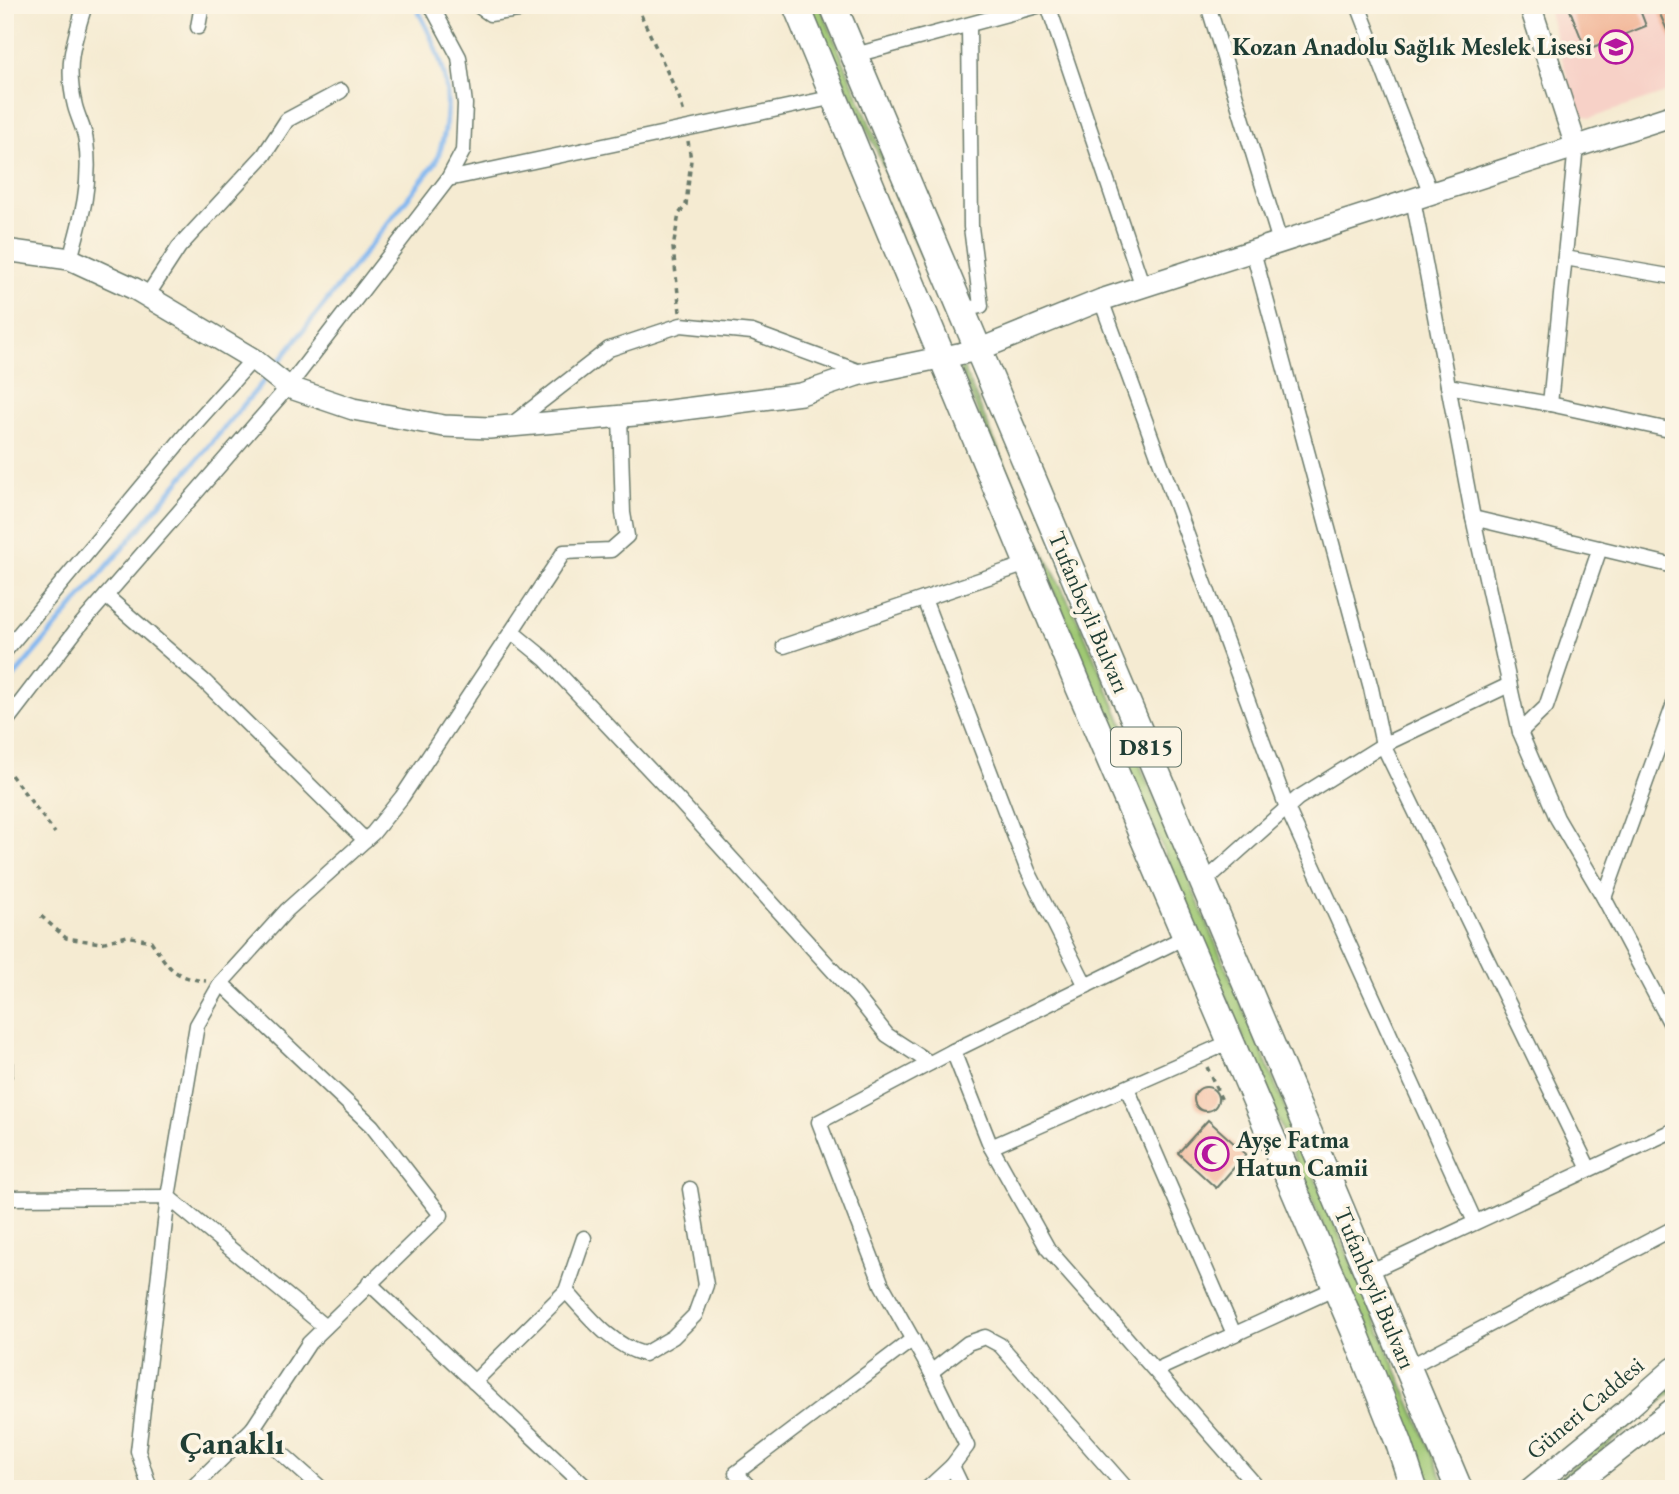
<svg xmlns="http://www.w3.org/2000/svg" width="1679" height="1494" font-family="'EB Garamond',serif">
  <rect width="100%" height="100%" fill="#fcf5e5"/>
  <filter id="ink" filterUnits="userSpaceOnUse"><feTurbulence type="fractalNoise" baseFrequency=".0143" numOctaves="2"/><feDisplacementMap in="SourceGraphic" scale="14" xChannelSelector="R" yChannelSelector="G"/><feConvolveMatrix kernelMatrix="1 2 1 2 8 2 1 2 1" color-interpolation-filters="sRGB"/></filter>
  <filter id="wash" filterUnits="userSpaceOnUse"><feTurbulence type="fractalNoise" baseFrequency=".00686" numOctaves="4" result="noise"/><feDisplacementMap in="SourceGraphic" scale="28" xChannelSelector="R" yChannelSelector="G"/><feGaussianBlur stdDeviation="1.57" result="paint"/><feColorMatrix in="noise" values="0 0 0 0 0 0 0 0 0 0 0 0 0 0 0 0 0 1.4 0 .05"/><feComposite in="paint" operator="in"/></filter>
  <g filter="url(#wash)">
    <rect width="100%" height="100%" fill="#f5ebd2"/>
    <path fill="#f7d1c7" d="M1547,5H1674V90L1591,118L1577,113Z"/>
    <g fill="#9fc873" stroke="#5f8254" stroke-width="2">
      <path d="M808,5H820L948,311L945,312L876,149Z"/>
      <path d="M963,367L1033,531L1083,631L1447,1489H1426L1374,1346L959,368Z"/>
      <path d="M1674,1383V1391L1554,1489H1545Z"/>
    </g>
    <g fill="none" stroke-linecap="round" stroke-linejoin="round">
      <g stroke="#82b7f0" stroke-width="5">
        <path d="M274,368L436,162C459,102 445,59 415,5"/>
        <path d="M5,687L268,376"/>
      </g>
    </g>
    <g id="blocks">
      <g fill="#f1b091">
        <path d="M1568,5H1638L1646,26L1586,50Z"/>
        <path d="M1656,5H1674V46Z"/>
        <circle cx="1206" cy="1099" r="12"/>
        <path d="M1208,1120L1246,1154L1216,1188L1178,1153Z"/>
      </g>
    </g>
  </g>
  <g filter="url(#ink)">
    <use href="#blocks" fill-opacity="0" stroke="#6a7a6b" stroke-width="2"/>
    <g fill="none" stroke-linecap="round" stroke-linejoin="round">
      <defs>
        <g id="street">
          <path d="M477,5L490,14L553,5"/>
          <path d="M1048,5L1143,287"/>
          <path d="M1208,5L1280,242"/>
          <path d="M1358,5L1431,194"/>
          <path d="M198,27L202,5"/>
          <path d="M855,55L1041,5"/>
          <path d="M448,179L835,97"/>
          <path d="M1413,199L1473,518L1520,732L1557,818L1604,898L1674,1030"/>
          <path d="M1253,251L1371,688L1383,745L1589,1169"/>
          <path d="M1565,258L1674,277"/>
          <path d="M70,259C81,220 92,184 86,142C85,130 78,118 75,106C65,66 73,43 85,5"/>
          <path d="M147,296L179,247L264,155L287,120L341,91"/>
          <path d="M1101,300L1287,808L1475,1222"/>
          <path d="M961,310L981,306L971,227L969,25"/>
          <path d="M1448,386L1550,404L1674,431"/>
          <path d="M1550,404L1576,146"/>
          <path d="M511,425L609,349L681,325L752,332L863,373"/>
          <path d="M1473,518L1674,566"/>
          <path d="M106,596L205,682L365,840"/>
          <path d="M924,599L1028,871L1086,986"/>
          <path d="M512,632L545,659L681,803L856,996L887,1035L930,1063"/>
          <path d="M784,646L1027,564"/>
          <path d="M5,651L191,428L253,359"/>
          <path d="M5,723L77,629L288,387L448,179L463,151L465,104L459,57L431,5"/>
          <path d="M1520,732L1546,707L1600,548"/>
          <path d="M1204,882L1298,798L1383,745L1509,685"/>
          <path d="M1604,898L1674,704"/>
          <path d="M5,1051V1074"/>
          <path d="M953,1051L991,1147L1048,1249L1259,1489"/>
          <path d="M1127,1088L1234,1334"/>
          <path d="M991,1147L1230,1042"/>
          <path d="M5,1198L168,1197L325,1327"/>
          <path d="M1369,1272L1674,1130"/>
          <path d="M369,1283L588,1489"/>
          <path d="M566,1291C589,1316 610,1345 644,1354L673,1337L695,1315L706,1285L690,1189"/>
          <path d="M1409,1367L1674,1228"/>
          <path d="M1156,1370L1336,1288"/>
          <path d="M931,1372L968,1343L985,1337L1000,1345L1127,1489"/>
          <path d="M474,1382L566,1291L584,1238"/>
          <path d="M253,1428L322,1489"/>
          <path d="M952,1466L963,1489"/>
          <path d="M150,1489L138,1451L168,1197L197,1025L221,983L287,910L373,833L402,797L564,552L611,550L627,536L623,513L620,416"/>
          <path d="M191,1489L253,1428L309,1343L441,1215L372,1126L221,983"/>
          <path d="M751,1489L736,1473L913,1339"/>
          <path d="M927,1489L952,1466L967,1446L931,1372L882,1285L819,1122L953,1051L1185,937"/>
        </g>
        <g id="secondary">
          <path d="M1530,5L1576,146"/>
          <path d="M5,250L70,259L135,289L253,359L288,387L353,409L444,426L489,428L646,414L801,394L857,375L978,350L1101,300L1674,115"/>
          <path d="M1530,1489L1624,1412L1674,1368"/>
          <path d="M1570,1489L1674,1408"/>
        </g>
        <g id="highway">
          <path d="M796,5L1079,687L1354,1330L1399,1443L1414,1489"/>
          <path d="M833,5L1459,1489"/>
        </g>
      </defs>
      <use href="#street" stroke="#6a7a6b" stroke-width="17"/>
      <use href="#secondary" stroke="#6a7a6b" stroke-width="24"/>
      <use href="#highway" stroke="#6a7a6b" stroke-width="29"/>
      <g stroke="#6a7a6b" stroke-width="3.5" stroke-dasharray="5 5" stroke-linecap="butt">
        <path d="M640,5L641,15L679,97L684,113"/>
        <path d="M680,312L673,248L679,214L686,205L691,160L688,141"/>
        <path d="M5,767L55,833"/>
        <path d="M41,916L66,938L101,943L127,936L151,941C168,967 173,978 206,981"/>
        <path d="M1207,1067L1223,1103"/>
      </g>
      <use href="#street" stroke="#fff" stroke-width="14"/>
      <use href="#secondary" stroke="#fff" stroke-width="21"/>
      <use href="#highway" stroke="#fff" stroke-width="26"/>
    </g>
  </g>
  <defs>
    <symbol id="school-ring" viewBox="-11 -11 22 22"><circle r="9.5" fill="#fcf5e5" stroke="#b5179e" stroke-width="1.5"/><path d="M0-5L7-2L0 1L-7-2ZM-4 1L0 2.5L4 1V4Q0 6-4 4Z" fill="#b5179e"/></symbol>
    <symbol id="mosque-ring" viewBox="-11 -11 22 22"><circle r="9.5" fill="#fcf5e5" stroke="#b5179e" stroke-width="1.5"/><path d="M3.5-4.9A6 6 0 1 0 3.5 4.9A5 5 0 1 1 3.5-4.9Z" fill="#b5179e"/></symbol>
  </defs>
  <g fill-rule="evenodd">
    <use href="#school-ring" x="1597" y="28" width="38" height="38"/>
    <use href="#mosque-ring" x="1193" y="1135" width="38" height="38"/>
  </g>
  <g text-anchor="middle" stroke-width="7" stroke-linejoin="round" paint-order="stroke">
    <rect fill="#fcf5e5" stroke="#617469" stroke-width="2" x="1111" y="727.5" width="70" height="39" rx="5"/>
    <g font-size="23" font-weight="bold" fill="#1f3d34">
      <text x="1146" y="755">D815</text>
    </g>
    <g font-size="24" font-weight="bold" fill="#1f3d34" stroke="#fcf5e5" text-anchor="end">
      <text x="1592" y="55">Kozan Anadolu Sağlık Meslek Lisesi</text>
      <text x="1236" y="1148" text-anchor="start">Ayşe Fatma<tspan x="1236" dy="28">Hatun Camii</tspan></text>
    </g>
    <g font-size="24" fill="#1f3d34" stroke="#fcf5e5">
      <text transform="translate(1089 612) rotate(67)" y="8">Tufanbeyli Bulvarı</text>
      <text transform="translate(1375 1288) rotate(67)" y="8">Tufanbeyli Bulvarı</text>
      <text transform="translate(1585 1408) rotate(-40)" y="8">Güneri Caddesi</text>
    </g>
    <g font-size="32" font-weight="bold" fill="#1f3d34" stroke="#fcf5e5">
      <text x="232" y="1454">Çanaklı</text>
    </g>
  </g>
  <rect width="1679" height="1494" fill="none" stroke="#fcf5e5" stroke-width="28"/>
</svg>
